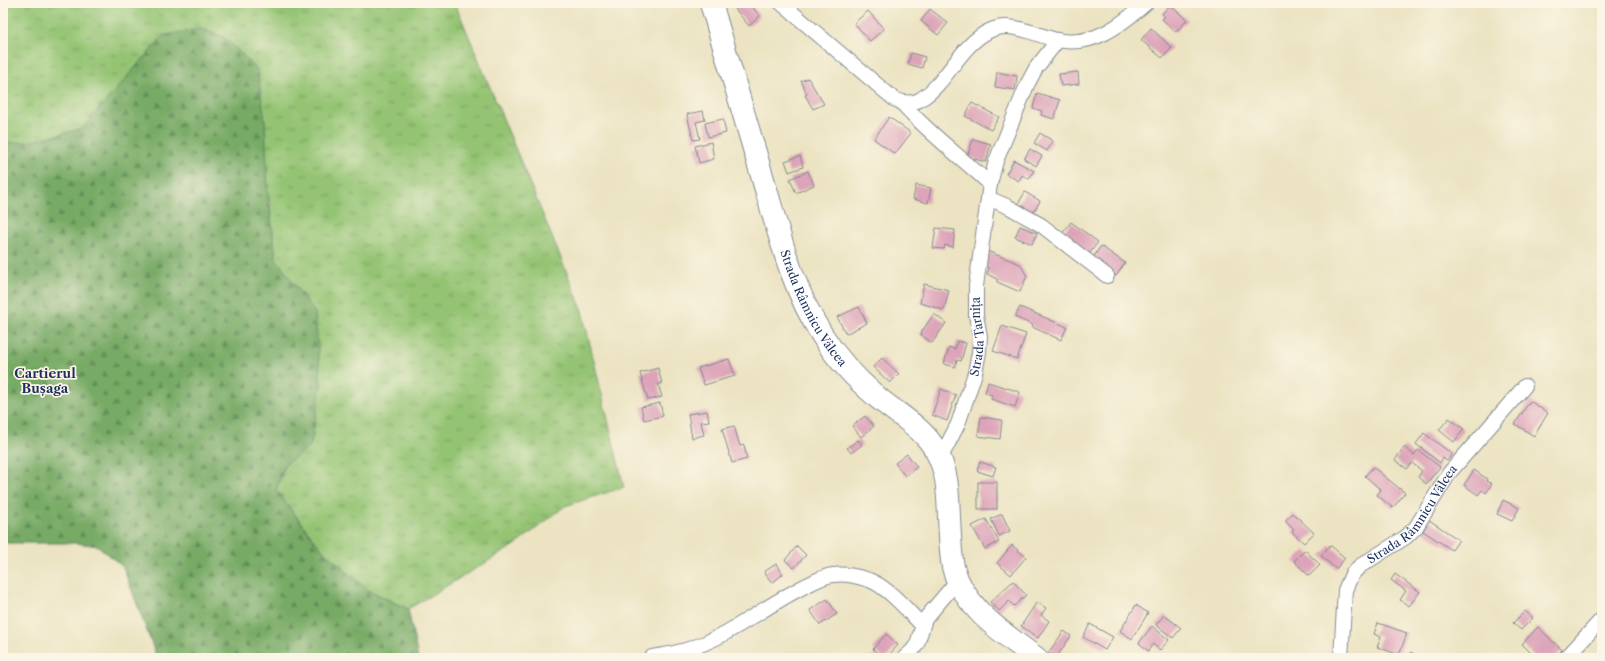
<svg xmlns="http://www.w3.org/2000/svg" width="1605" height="661" font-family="'Libre Caslon Text',serif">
  <defs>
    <pattern id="grass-tufts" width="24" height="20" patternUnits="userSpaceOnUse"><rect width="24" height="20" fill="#94c473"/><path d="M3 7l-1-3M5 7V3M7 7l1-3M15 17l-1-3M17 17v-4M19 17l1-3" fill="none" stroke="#78a062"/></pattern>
    <pattern id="forest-firs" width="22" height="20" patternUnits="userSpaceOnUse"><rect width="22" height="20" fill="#77aa65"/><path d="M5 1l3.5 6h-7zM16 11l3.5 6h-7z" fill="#618b56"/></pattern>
  </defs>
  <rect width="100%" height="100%" fill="#fcf5e5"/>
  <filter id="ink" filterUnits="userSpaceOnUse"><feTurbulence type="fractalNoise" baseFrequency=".025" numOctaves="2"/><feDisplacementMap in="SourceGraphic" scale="8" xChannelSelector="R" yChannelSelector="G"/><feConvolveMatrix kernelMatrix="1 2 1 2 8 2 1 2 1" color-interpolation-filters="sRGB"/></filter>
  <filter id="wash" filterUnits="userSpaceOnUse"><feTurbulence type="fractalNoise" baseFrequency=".012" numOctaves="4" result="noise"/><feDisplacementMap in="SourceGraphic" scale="16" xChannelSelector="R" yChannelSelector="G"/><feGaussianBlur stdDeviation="0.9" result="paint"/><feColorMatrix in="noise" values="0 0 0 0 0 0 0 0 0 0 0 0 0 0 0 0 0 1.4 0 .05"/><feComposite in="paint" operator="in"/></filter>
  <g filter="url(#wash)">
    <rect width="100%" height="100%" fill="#ebe3c1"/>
    <path fill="url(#grass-tufts)" stroke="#587a68" d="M3,3H455L581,307L624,487L565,506L515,545L408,609L368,590L322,550L276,490L285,465L311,445L315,313L276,259L268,192L164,35L81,130L28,142L3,143Z"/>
    <path fill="url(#forest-firs)" stroke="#496c62" d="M201,29L224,37L257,69L265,120L268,192L276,259L315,313L321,385L311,445L285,465L276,490L322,550L368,590L408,609L418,658H161L156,655L123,567L98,546L75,543H3V143L28,142L81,129L164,35Z"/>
    <g id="blocks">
      <g fill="#dda4b9">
        <path d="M742,3H749L760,16L749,26L735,9Z"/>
        <path d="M1170,5L1187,20L1176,32L1162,19L1165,17L1162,14Z"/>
        <path d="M930,9L948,23L938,35L921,21Z"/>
        <path d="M868,11L884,29L870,41L854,23Z"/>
        <path d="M1151,28L1172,48L1162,58L1141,40Z"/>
        <path d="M911,53L925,57L922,68L908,64Z"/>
        <path d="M997,72L1017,76L1015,90L995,87Z"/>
        <path d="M1078,72L1079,84L1061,86L1059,74Z"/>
        <path d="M808,78L824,104L813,109L805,95L807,94L801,81Z"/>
        <path d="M1037,93L1060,100L1054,119L1041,115L1042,111L1033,108Z"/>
        <path d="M972,103L999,117L991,130L965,116Z"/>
        <path d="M703,111L705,120L696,122L700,139L693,140L687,114Z"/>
        <path d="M889,117L911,133L895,154L874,139Z"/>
        <path d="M723,119L726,133L708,137L705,123Z"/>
        <path d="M1040,133L1053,141L1047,151L1034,143Z"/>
        <path d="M973,139L991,144L986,162L967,157Z"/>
        <path d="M711,142L714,159L699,163L695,146Z"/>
        <path d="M1030,149L1042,156L1036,166L1024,159Z"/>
        <path d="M800,156L803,167L789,172L785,161Z"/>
        <path d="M1014,160L1034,171L1029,179L1022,175L1019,181L1006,174Z"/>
        <path d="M808,171L814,185L796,193L790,179Z"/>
        <path d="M916,185L931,188L928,203L913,199Z"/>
        <path d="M1025,192L1040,201L1033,213L1018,204Z"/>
        <path d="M1071,222L1098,242L1089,254L1062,234Z"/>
        <path d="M1020,226L1037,233L1032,244L1015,237Z"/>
        <path d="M936,228L955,230L953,247L945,245L944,249L933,248Z"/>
        <path d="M1101,246L1125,263L1116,276L1092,259Z"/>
        <path d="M987,251L1020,264L1027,276L1020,292L997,282V279L987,274L989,268L982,264Z"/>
        <path d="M924,284L949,290L944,310L920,303Z"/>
        <path d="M859,307L867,323L846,334L837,317Z"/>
        <path d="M1020,307L1067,327L1061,340L1032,327L1033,325L1015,317Z"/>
        <path d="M934,314L946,323L932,343L920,334Z"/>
        <path d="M1002,326L1026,334L1017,359L993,351Z"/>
        <path d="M957,341L966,343L961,361L957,360L955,367L944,364L949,347L955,349Z"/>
        <path d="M882,358L899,374L890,383L873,367Z"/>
        <path d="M729,359L735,376L704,385L698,368Z"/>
        <path d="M658,368L662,384H658L662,397L648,400L640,373Z"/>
        <path d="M988,382L1020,392L1015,407L991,399L992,395L985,393Z"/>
        <path d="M941,389L956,395L947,421L932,415Z"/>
        <path d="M1530,401L1548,413L1534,436L1515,424Z"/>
        <path d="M660,403L663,416L644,420L641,407Z"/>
        <path d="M707,411L709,421L701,422L704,435L692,438L688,414Z"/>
        <path d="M865,416L874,426L861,437L852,426Z"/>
        <path d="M981,417L1002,420L1000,439L978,436Z"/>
        <path d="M1449,418L1464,429L1454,442L1439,430Z"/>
        <path d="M734,426L740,446L744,445L747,459L732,463L722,429Z"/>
        <path d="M1424,433L1452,454L1447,461L1443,458L1440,463L1416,444Z"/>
        <path d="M858,440L862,445L851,453L847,448Z"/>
        <path d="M1404,447L1414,455L1418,450L1440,467L1426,484L1418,477L1422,471L1412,463L1407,469L1395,460Z"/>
        <path d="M907,454L917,467L905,476L895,463Z"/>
        <path d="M980,462L996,467L993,476L977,471Z"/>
        <path d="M1373,467L1405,493L1393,508L1377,495L1381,490L1365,476Z"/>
        <path d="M1474,470L1487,479L1486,481L1492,484L1486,493L1482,490L1478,495L1464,485Z"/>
        <rect x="978" y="482" width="19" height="27"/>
        <path d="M1503,500L1519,508L1512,521L1497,514Z"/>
        <path d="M1293,513L1314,533L1304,543L1292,532L1294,530L1285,521Z"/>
        <path d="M1002,514L1010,531L999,536L991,519Z"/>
        <path d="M986,519L999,542L985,549L972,526Z"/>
        <path d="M1429,520L1459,540L1452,550L1423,531Z"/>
        <path d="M1012,545L1026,557L1011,575L997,563Z"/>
        <path d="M1330,545L1345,558L1336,569L1321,556Z"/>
        <path d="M797,546L806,555L794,568L785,560Z"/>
        <path d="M1305,550L1320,565L1309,576L1294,561Z"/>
        <path d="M776,564L783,574L772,583L764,572Z"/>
        <path d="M1395,574L1420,592L1409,606L1400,600L1406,591L1391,580Z"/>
        <path d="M1013,581L1026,595L1014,606L1009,601L999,611L990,602Z"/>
        <path d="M827,599L837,614L820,625L810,610Z"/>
        <path d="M1037,602L1046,608L1041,615L1049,621L1038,638L1021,626Z"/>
        <path d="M1136,605L1148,613L1132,639L1120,631Z"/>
        <path d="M1525,611L1533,618L1521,630L1513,623Z"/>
        <path d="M1164,615L1181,628L1173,638L1156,625Z"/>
        <path d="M1378,623L1407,633L1399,655L1377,647L1381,637L1374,634Z"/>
        <path d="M1090,624L1113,637L1105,650L1083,637Z"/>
        <path d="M1152,626L1169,640L1160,650L1153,644L1148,651L1139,643Z"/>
        <path d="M1538,627L1562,650L1555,658H1536L1522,644Z"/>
        <path d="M1064,631L1071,636L1056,658L1048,653Z"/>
        <path d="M886,634L898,645L886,658H883L873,649Z"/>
        <path d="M1411,652L1419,658H1406Z"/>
        <path d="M877,654L878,658H866Z"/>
      </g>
    </g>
  </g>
  <g filter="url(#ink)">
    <use href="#blocks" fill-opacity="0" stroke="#838990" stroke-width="1"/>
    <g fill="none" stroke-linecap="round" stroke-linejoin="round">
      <defs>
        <g id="street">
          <path d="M781,3L894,99C903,103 912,105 921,99C948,82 959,46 989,31C1010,20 1035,35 1057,40C1092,48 1121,25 1146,3"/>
          <path d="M902,103C928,133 961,157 990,184"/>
          <path d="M988,198L1009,207L1041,225L1107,276"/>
          <path id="s1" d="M940,459L958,424L975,373L979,352L980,336L976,315V286L990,184L996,161L1027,85L1036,68L1058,40"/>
          <path d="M652,657C675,654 697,648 718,637C748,621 775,601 805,586C814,582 823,576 833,575C845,573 857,576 869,580C888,587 908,611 922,625"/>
          <path d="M904,658L912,651L917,644L925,619L958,580"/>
          <path id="s2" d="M1341,658L1345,590L1352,574L1360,566L1406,537L1416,527L1450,472L1525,386"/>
          <path d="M1566,658L1602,619"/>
        </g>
        <g id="primary">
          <path id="s3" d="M711,3C729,64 747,125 765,186C780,237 793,290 822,335C837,359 856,379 877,397C897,414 924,428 936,451C948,472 948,494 949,517C950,533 950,551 953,567C964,609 1004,633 1036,658"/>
        </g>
      </defs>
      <use href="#street" stroke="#838990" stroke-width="16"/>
      <use href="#primary" stroke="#838990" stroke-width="24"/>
      <use href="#street" stroke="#fff" stroke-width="14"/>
      <use href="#primary" stroke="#fff" stroke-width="22"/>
    </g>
  </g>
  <g text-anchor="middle" stroke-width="3.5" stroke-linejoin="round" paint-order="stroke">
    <g font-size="12" fill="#1b2f5e" stroke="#fcf5e5">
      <text dy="4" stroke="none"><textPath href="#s3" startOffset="323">Strada Râmnicu Vâlcea</textPath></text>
      <text dy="4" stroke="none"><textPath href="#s1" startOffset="130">Strada Tarnița</textPath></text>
      <text dy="4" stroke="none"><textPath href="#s2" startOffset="172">Strada Râmnicu Vâlcea</textPath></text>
    </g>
    <g font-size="13" font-weight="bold" fill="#1b2f5e" stroke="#fcf5e5">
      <text x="45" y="378">Cartierul<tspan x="45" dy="15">Bușaga</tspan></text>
    </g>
  </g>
  <rect width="1605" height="661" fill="none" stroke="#fcf5e5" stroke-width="16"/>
</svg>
